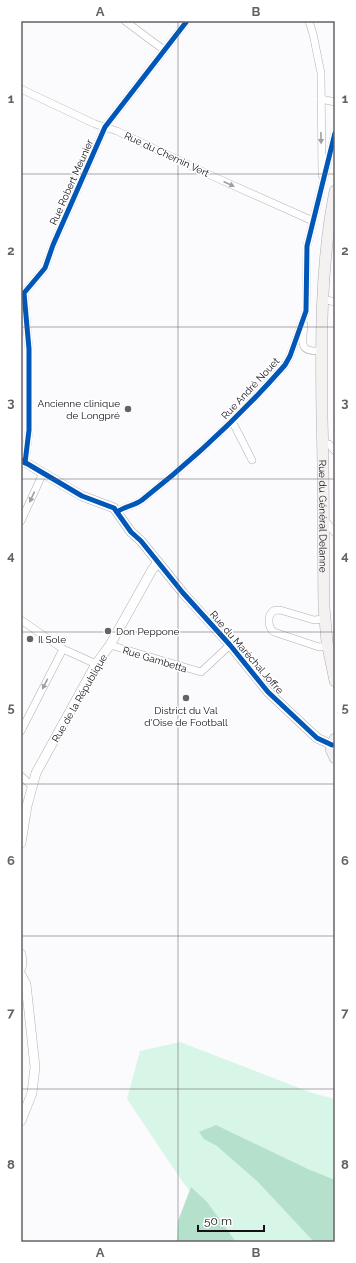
<svg xmlns="http://www.w3.org/2000/svg" width="356" height="1263" font-family="Raleway,sans-serif">
  <rect width="100%" height="100%" fill="#fbfafc"/>
  <path fill="#d7f6e7" d="M180,1042L312,1093L335,1099V1242H227L180,1178L127,1099L140,1051Z"/>
  <g fill="#b5e1cc">
    <path d="M216,1125L310,1170L335,1180V1242H314L257,1181L217,1146L204,1139L199,1132Z"/>
    <path d="M191,1187L207,1202L236,1242H177L178,1221Z"/>
  </g>
  <g fill="none" stroke-linecap="round" stroke-linejoin="round">
    <defs>
      <g id="minor">
        <path d="M125,21L164,50"/>
        <path d="M309,21L313,34L321,73L322,175"/>
        <path d="M21,89L95,124L117,131L210,175L313,221"/>
        <path d="M321,99L335,102"/>
        <path d="M323,299L335,302"/>
        <path d="M304,325C302,345 299,352 322,351"/>
        <path d="M232,421L252,460"/>
        <path d="M322,444H329L335,451"/>
        <path d="M25,463L29,430V349L24,293L45,268L53,245L105,127L187,21"/>
        <path d="M117,512C125,506 134,506 142,500C193,460 242,414 285,365L290,356L306,311L307,246L335,133"/>
        <path d="M21,521L43,473"/>
        <path d="M323,523H327L335,533"/>
        <path d="M324,619L314,620L280,610C278,610 275,610 273,611C267,616 268,628 274,632L319,647L328,646"/>
        <path d="M21,620L63,649L96,664"/>
        <path d="M110,645L201,672L230,645"/>
        <path d="M21,731L63,649"/>
        <path d="M21,776L32,786"/>
      </g>
      <g id="tertiary">
        <path d="M21,460L82,496L114,508L131,532L141,541L183,593L230,645L268,692L317,738L332,745"/>
        <path d="M21,843L27,806L36,773L96,664L110,645L152,570L158,562"/>
        <path d="M21,954L22,963L21,968"/>
        <path d="M21,975L26,984L35,1067L32,1093L21,1121"/>
      </g>
      <g id="secondary">
        <path id="s1" d="M335,191C320,266 321,343 322,418C324,481 323,544 324,607L327,642L335,681"/>
        <path d="M335,739L331,749L335,758"/>
      </g>
    </defs>
    <use href="#minor" stroke="#b1afb2" stroke-width="8"/>
    <use href="#tertiary" stroke="#b1afb2" stroke-width="10"/>
    <use href="#secondary" stroke="#b1afb2" stroke-width="12"/>
    <use href="#minor" stroke="#fefeff" stroke-width="7"/>
    <use href="#tertiary" stroke="#fefeff" stroke-width="9"/>
    <use href="#secondary" stroke="#f3f2f1" stroke-width="11"/>
    <defs>
      <g id="cycleway">
        <path d="M21,460L82,496L114,508L131,532L141,541L183,593L230,645L268,692L317,738L332,745"/>
        <path d="M25,463L29,430V349L24,293L45,268L53,245L105,127L187,21"/>
        <path d="M117,512C125,506 134,506 142,500C193,460 242,414 285,365L290,356L306,311L307,246L335,133"/>
      </g>
    </defs>
    <use href="#cycleway" stroke="#fff" stroke-width="8"/>
    <use href="#cycleway" stroke="#0057b8" stroke-width="5"/>
  </g>
  <defs><path id="oneway-solid" d="M-6-.8H1V-3.2L6.5 0L1 3.2V.8H-6Z"/></defs>
  <g fill="#a09fa2">
    <use href="#oneway-solid" transform="translate(321 138) rotate(89)"/>
    <use href="#oneway-solid" transform="translate(229 184) rotate(24)"/>
    <use href="#oneway-solid" transform="translate(32 497) rotate(115)"/>
    <use href="#oneway-solid" transform="translate(45 684) rotate(117)"/>
  </g>
  <path fill="none" stroke="#656266" stroke-width="1" stroke-opacity="0.55" d="M178,21V1242M21,174H335M21,327H335M21,479H335M21,632H335M21,784H335M21,936H335M21,1089H335"/>
  <g fill="#656266" stroke="#fff" stroke-width="1.5">
    <circle cx="128" cy="409" r="4"/>
    <circle cx="108" cy="631" r="4"/>
    <circle cx="30" cy="639" r="4"/>
    <circle cx="186" cy="698" r="4"/>
  </g>
  <g text-anchor="middle" stroke-width="3" stroke-linejoin="round" paint-order="stroke">
    <g font-size="10" fill="#141016" stroke="#fff">
      <text transform="translate(167 154) rotate(25)" y="4">Rue du Chemin Vert</text>
      <text transform="translate(71 182) rotate(-66)" y="4">Rue Robert Meunier</text>
      <text transform="translate(250 388) rotate(-47)" y="4">Rue André Nouet</text>
      <text dy="4" stroke="none"><textPath href="#s1" startOffset="326">Rue du Général Delanne</textPath></text>
      <text transform="translate(247 652) rotate(49)" y="4">Rue du Maréchal Joffre</text>
      <text transform="translate(155 659) rotate(17)" y="4">Rue Gambetta</text>
      <text transform="translate(79 698) rotate(-60)" y="4">Rue de la République</text>
    </g>
    <g font-size="10" fill="#141016" stroke="#fff" text-anchor="start">
      <text x="120" y="407" text-anchor="end">Ancienne clinique<tspan x="120" dy="12">de Longpré</tspan></text>
      <text x="116" y="635">Don Peppone</text>
      <text x="38" y="643">Il Sole</text>
      <text x="186" y="714" text-anchor="middle">District du Val<tspan x="186" dy="12">d'Oise de Football</tspan></text>
    </g>
  </g>
  <rect width="356" height="1263" fill="none" stroke="#ffffff" stroke-width="44"/>
  <path d="M198 1225v6h66v-6" fill="none" stroke="#141016" stroke-width="2"/>
  <text x="204" y="1225" font-size="12" fill="#141016" stroke="#ffffff" stroke-width="3" paint-order="stroke">50 m</text>
  <rect x="22" y="22" width="312" height="1219" fill="none" stroke="#656266" stroke-width="1.5"/>
  <g font-size="13" text-anchor="middle" font-weight="bold" fill="#656266">
    <text x="100" y="16">A</text>
    <text x="256" y="16">B</text>
    <text x="11" y="103">1</text>
    <text x="345" y="103">1</text>
    <text x="11" y="255">2</text>
    <text x="345" y="255">2</text>
    <text x="11" y="407">3</text>
    <text x="345" y="407">3</text>
    <text x="11" y="560">4</text>
    <text x="345" y="560">4</text>
    <text x="11" y="712">5</text>
    <text x="345" y="712">5</text>
    <text x="11" y="865">6</text>
    <text x="345" y="865">6</text>
    <text x="11" y="1017">7</text>
    <text x="345" y="1017">7</text>
    <text x="11" y="1169">8</text>
    <text x="345" y="1169">8</text>
    <text x="100" y="1257">A</text>
    <text x="256" y="1257">B</text>
  </g>
</svg>
